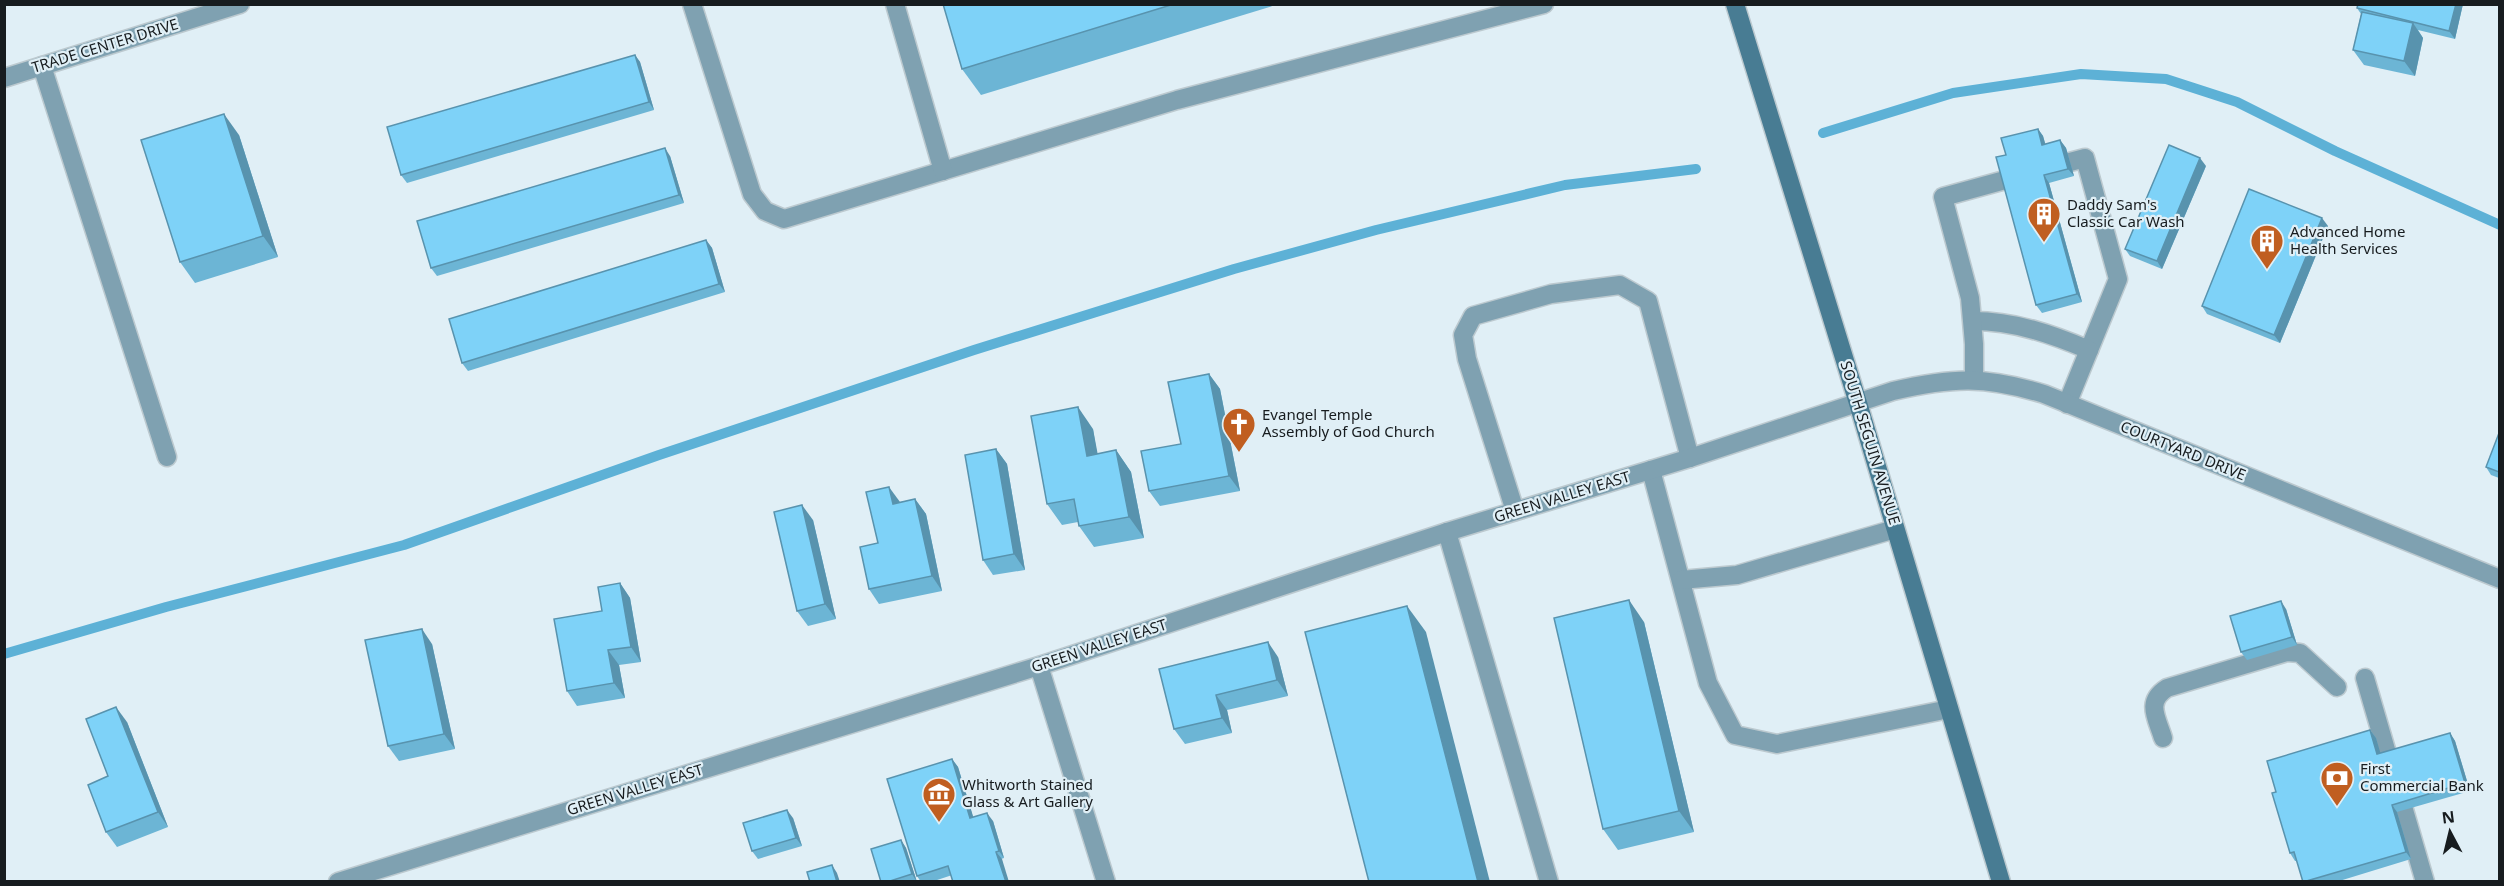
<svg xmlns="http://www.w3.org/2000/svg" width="2504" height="886" font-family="'Noto Sans',sans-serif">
  <rect width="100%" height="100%" fill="#e0eff6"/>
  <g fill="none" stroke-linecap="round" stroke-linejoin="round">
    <g stroke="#5db1d6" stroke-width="10">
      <path d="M1823,133L1953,93L2081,74L2166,79L2237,102L2335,151L2500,225"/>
      <path d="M4,654L166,607L404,545L659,455L974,350L1234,269L1376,230L1565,185L1696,169"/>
    </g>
    <defs>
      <g id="lane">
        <path d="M692,4L752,194L765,211L784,219L1177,100L1544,4"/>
        <path d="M895,4L943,171"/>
        <path d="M42,66L167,457"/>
        <path d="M2070,162L2085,158L2118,279L2089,350"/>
        <path d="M1973,321C2014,321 2051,334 2089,350L2067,404"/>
        <path d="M1974,380V344L1970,298L1943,197L2005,180"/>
        <path d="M1651,470L1708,683L1735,735L1777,744L1949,709"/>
        <path d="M1515,511L1467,359L1463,335L1473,316L1551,294L1620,285L1648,301L1690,458"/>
        <path d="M1447,532L1549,882"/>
        <path d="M1681,580L1737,575L1895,529"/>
        <path d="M2365,678L2389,760"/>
        <path d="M2163,738C2157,718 2145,702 2167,688L2287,652L2300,653L2337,687"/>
        <path d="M2404,810L2425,882"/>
      </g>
      <g id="street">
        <path d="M4,78L240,4"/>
        <path d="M1039,666L1106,882"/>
        <path d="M338,882L1039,666L1447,532L1690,458L1893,391C1953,377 1985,376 2044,394L2500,579"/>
      </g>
      <path id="secondary" d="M1735,4L1858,403L2001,882"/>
    </defs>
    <use href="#lane" stroke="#bcc9cf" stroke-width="21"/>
    <use href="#street" stroke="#bcc9cf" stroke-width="21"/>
    <use href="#secondary" stroke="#bcc9cf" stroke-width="21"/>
    <use href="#lane" stroke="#7fa1b1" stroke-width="18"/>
    <use href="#street" stroke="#7fa1b1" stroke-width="18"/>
    <use href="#secondary" stroke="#487c93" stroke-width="18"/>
  </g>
  <g fill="#6cb5d5">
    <path d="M943,4H1279L981,95L962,69Z"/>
    <path d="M2358,4H2463L2455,39L2418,30L2423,38L2415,76L2364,65L2353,50L2361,14L2357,8Z"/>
    <path d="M635,55L640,62L654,110L407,183L401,175Z"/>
    <path d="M2038,129L2043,136L2045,144L2060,140L2066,148L2074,176L2049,183L2082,302L2042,313L2036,305L2006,155Z"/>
    <path d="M239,135L278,257L195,283L180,262Z"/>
    <path d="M670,156L684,203L437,276L431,268Z"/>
    <path d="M2206,166L2162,269L2130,256L2125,249Z"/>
    <path d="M2328,226L2280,343L2207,314L2202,306Z"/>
    <path d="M706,240L712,248L725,292L468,371L462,363Z"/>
    <path d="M1209,374L1220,389L1240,491L1160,506L1149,491L1181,444Z"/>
    <path d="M1093,429L1097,454L1116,450L1131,472L1144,538L1094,547L1079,526L1078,522L1062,525L1047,504Z"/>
    <path d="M2499,433V478L2491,475L2486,467Z"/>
    <path d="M996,449L1007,464L1025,570L993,575L983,560Z"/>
    <path d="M915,499L926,514L942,591L879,604L869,589L878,543L900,502Z"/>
    <path d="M813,520L836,619L808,626L797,611Z"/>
    <path d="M620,583L630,598L641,662L619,665L625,698L577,706L567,691L602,611Z"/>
    <path d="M2286,609L2297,645L2247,660L2241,652Z"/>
    <path d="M1644,622L1694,832L1618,850L1603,829Z"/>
    <path d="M432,644L455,749L399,761L388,746Z"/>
    <path d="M1278,657L1288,696L1227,710L1232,733L1185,744L1174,729L1159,669Z"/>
    <path d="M127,722L168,827L117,847L106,832L108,776Z"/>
    <path d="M2370,730L2376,738L2380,754L2450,733L2455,741L2470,791L2397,812L2411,859L2336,882H2303L2297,861H2295L2290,853L2276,792Z"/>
    <path d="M952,759L958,767L973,817L993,821L1004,858L931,882H921L917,876Z"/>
    <path d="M793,818L802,846L758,859L752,851Z"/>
    <path d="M901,840L906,848L917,882H881Z"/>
  </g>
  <g fill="#5893ae">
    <path d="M2456,4H2463L2455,39L2449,31Z"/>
    <path d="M2413,23L2423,38L2415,76L2404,61Z"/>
    <path d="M635,55L640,62L654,110L649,102Z"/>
    <path d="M224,114L239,135L278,257L263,236Z"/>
    <path d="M2038,129L2043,136L2048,153L2042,145Z"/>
    <path d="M2060,140L2066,148L2074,176L2068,169Z"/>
    <path d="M665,148L670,156L684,203L679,195Z"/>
    <path d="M2200,158L2206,166L2162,269L2157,261Z"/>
    <path d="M2044,175L2049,183L2082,302L2077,294Z"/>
    <path d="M2322,218L2328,226L2280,343L2274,335Z"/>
    <path d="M706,240L712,248L725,292L719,284Z"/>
    <path d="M1209,374L1220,389L1240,491L1229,476Z"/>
    <path d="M1078,407L1093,429L1102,477L1087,456Z"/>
    <path d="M996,449L1007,464L1025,570L1014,554Z"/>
    <path d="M1116,450L1131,472L1144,538L1129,517Z"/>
    <path d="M889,487L900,502L904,519L893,504Z"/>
    <path d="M915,499L926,514L942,591L932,576Z"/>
    <path d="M802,505L813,520L836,619L825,604Z"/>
    <path d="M620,583L630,598L641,662L631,647Z"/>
    <path d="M1629,600L1644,622L1694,832L1679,811Z"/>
    <path d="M2281,601L2286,609L2297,645L2292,637Z"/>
    <path d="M1407,606L1426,632L1490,882H1478Z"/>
    <path d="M422,629L432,644L455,749L444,734Z"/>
    <path d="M1268,642L1278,657L1288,696L1277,680Z"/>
    <path d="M608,650L619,665L625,698L614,683Z"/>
    <path d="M1216,695L1227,710L1232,733L1222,718Z"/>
    <path d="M116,707L127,722L168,827L158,812Z"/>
    <path d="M2370,730L2376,738L2383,762L2377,754Z"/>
    <path d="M2450,733L2455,741L2470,791L2465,783Z"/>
    <path d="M952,759L958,767L976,826L970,818Z"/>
    <path d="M2392,805L2397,812L2411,859L2406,852Z"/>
    <path d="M787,810L793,818L802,846L796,838Z"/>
    <path d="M987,813L993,821L1004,858L999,851Z"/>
    <path d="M901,840L906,848L917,882L912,874Z"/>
    <path d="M996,852L1002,859L1009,882H1006Z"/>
    <path d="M832,865L837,873L840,882H837Z"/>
  </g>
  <g fill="#7ed2f8" stroke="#5893ae" stroke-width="1.5">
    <path d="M943,4H1174L962,69Z"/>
    <path d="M2358,4H2456L2449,31L2357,8Z"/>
    <path d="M2362,12L2413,23L2404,61L2353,50Z"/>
    <path d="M635,55L649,102L401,175L387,127Z"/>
    <path d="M224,114L263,236L180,262L141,140Z"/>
    <path d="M2038,129L2042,145L2060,140L2068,169L2044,175L2077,294L2036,305L1996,157L2006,155L2001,138Z"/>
    <path d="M2169,145L2200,158L2157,261L2125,249Z"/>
    <path d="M665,148L679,195L431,268L417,221Z"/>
    <path d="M2249,189L2322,218L2274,335L2202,306Z"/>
    <path d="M706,240L719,284L462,363L449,319Z"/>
    <path d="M1209,374L1229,476L1149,491L1141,451L1181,444L1168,382Z"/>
    <path d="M1078,407L1087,456L1116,450L1129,517L1079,526L1074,499L1047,504L1031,416Z"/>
    <path d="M2499,433V472L2486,467Z"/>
    <path d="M996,449L1014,554L983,560L965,455Z"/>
    <path d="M889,487L893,504L915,499L932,576L869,589L860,547L878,543L866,492Z"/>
    <path d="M802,505L825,604L797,611L774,512Z"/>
    <path d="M620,583L631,647L608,650L614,683L567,691L554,619L602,611L598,587Z"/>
    <path d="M1629,600L1679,811L1603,829L1554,618Z"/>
    <path d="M2281,601L2292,637L2241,652L2230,616Z"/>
    <path d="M1407,606L1478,882H1369L1305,632Z"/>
    <path d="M422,629L444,734L388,746L365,640Z"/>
    <path d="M1268,642L1277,680L1216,695L1222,718L1174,729L1159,669Z"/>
    <path d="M116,707L158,812L106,832L88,785L108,776L86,719Z"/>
    <path d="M2370,730L2377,754L2450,733L2465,783L2392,805L2406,852L2303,882L2294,852L2290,853L2272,793L2276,792L2267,761Z"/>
    <path d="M952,759L970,818L987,813L999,851L996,852L1006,882H953L948,866L917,876L887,779Z"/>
    <path d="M787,810L796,838L752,851L743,823Z"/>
    <path d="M901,840L912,874L887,882H881L871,849Z"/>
    <path d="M832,865L837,882H810L807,872Z"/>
  </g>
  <defs>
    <symbol id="building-pin" viewBox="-11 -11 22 30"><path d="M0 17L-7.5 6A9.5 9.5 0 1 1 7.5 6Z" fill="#c05e20" stroke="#e0eff6"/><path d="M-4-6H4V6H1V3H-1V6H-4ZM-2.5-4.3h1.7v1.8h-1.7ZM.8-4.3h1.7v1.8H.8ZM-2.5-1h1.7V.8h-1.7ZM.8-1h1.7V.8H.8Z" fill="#fff"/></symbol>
    <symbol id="church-pin" viewBox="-11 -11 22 30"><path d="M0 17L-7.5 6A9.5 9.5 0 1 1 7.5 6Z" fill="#c05e20" stroke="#e0eff6"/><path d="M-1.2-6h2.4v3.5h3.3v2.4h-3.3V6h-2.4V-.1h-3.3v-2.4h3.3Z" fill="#fff"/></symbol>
    <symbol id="bank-pin" viewBox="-11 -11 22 30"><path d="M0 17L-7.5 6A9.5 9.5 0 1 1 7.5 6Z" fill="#c05e20" stroke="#e0eff6"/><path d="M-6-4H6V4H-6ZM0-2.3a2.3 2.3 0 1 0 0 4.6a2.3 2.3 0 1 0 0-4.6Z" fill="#fff"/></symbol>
    <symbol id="museum-pin" viewBox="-11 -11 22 30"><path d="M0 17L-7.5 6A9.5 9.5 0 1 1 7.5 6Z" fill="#c05e20" stroke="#e0eff6"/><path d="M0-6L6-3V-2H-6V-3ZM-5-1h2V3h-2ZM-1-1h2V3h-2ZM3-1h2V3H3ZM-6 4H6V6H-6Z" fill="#fff"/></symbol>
  </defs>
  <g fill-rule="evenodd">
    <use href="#building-pin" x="2025" y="195" width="38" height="52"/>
    <use href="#building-pin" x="2248" y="222" width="38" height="52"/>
    <use href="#church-pin" x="1220" y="405" width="38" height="52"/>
    <use href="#bank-pin" x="2318" y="759" width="38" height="52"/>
    <use href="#museum-pin" x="920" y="775" width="38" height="52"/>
  </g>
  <g text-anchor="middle" stroke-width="4.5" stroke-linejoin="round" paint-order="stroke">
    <g font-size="15" fill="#171c1f" stroke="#e0eff6">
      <text transform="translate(105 46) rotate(-17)" y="5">TRADE CENTER DRIVE</text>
      <text transform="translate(1870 443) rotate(73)" y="5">SOUTH SEGUIN AVENUE</text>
      <text transform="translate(2183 451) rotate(22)" y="5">COURTYARD DRIVE</text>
      <text transform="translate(1562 497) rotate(-17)" y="5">GREEN VALLEY EAST</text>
      <text transform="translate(1099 646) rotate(-18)" y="5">GREEN VALLEY EAST</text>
      <text transform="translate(635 790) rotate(-17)" y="5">GREEN VALLEY EAST</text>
    </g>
    <g font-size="15" fill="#171c1f" stroke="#e0eff6" text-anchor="start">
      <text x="2067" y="210">Daddy Sam's<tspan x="2067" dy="17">Classic Car Wash</tspan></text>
      <text x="2290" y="237">Advanced Home<tspan x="2290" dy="17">Health Services</tspan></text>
      <text x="1262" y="420">Evangel Temple<tspan x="1262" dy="17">Assembly of God Church</tspan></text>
      <text x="2360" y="774">First<tspan x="2360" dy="17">Commercial Bank</tspan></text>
      <text x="962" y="790">Whitworth Stained<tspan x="962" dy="17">Glass &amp; Art Gallery</tspan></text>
    </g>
  </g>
  <rect width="2504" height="886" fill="none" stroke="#171c1f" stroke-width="12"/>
  <g transform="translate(2450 832) rotate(353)" stroke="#e0eff6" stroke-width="4.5" paint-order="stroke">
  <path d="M0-4.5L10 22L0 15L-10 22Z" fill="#171c1f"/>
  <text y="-9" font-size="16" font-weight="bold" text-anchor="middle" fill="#171c1f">N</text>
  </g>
</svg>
